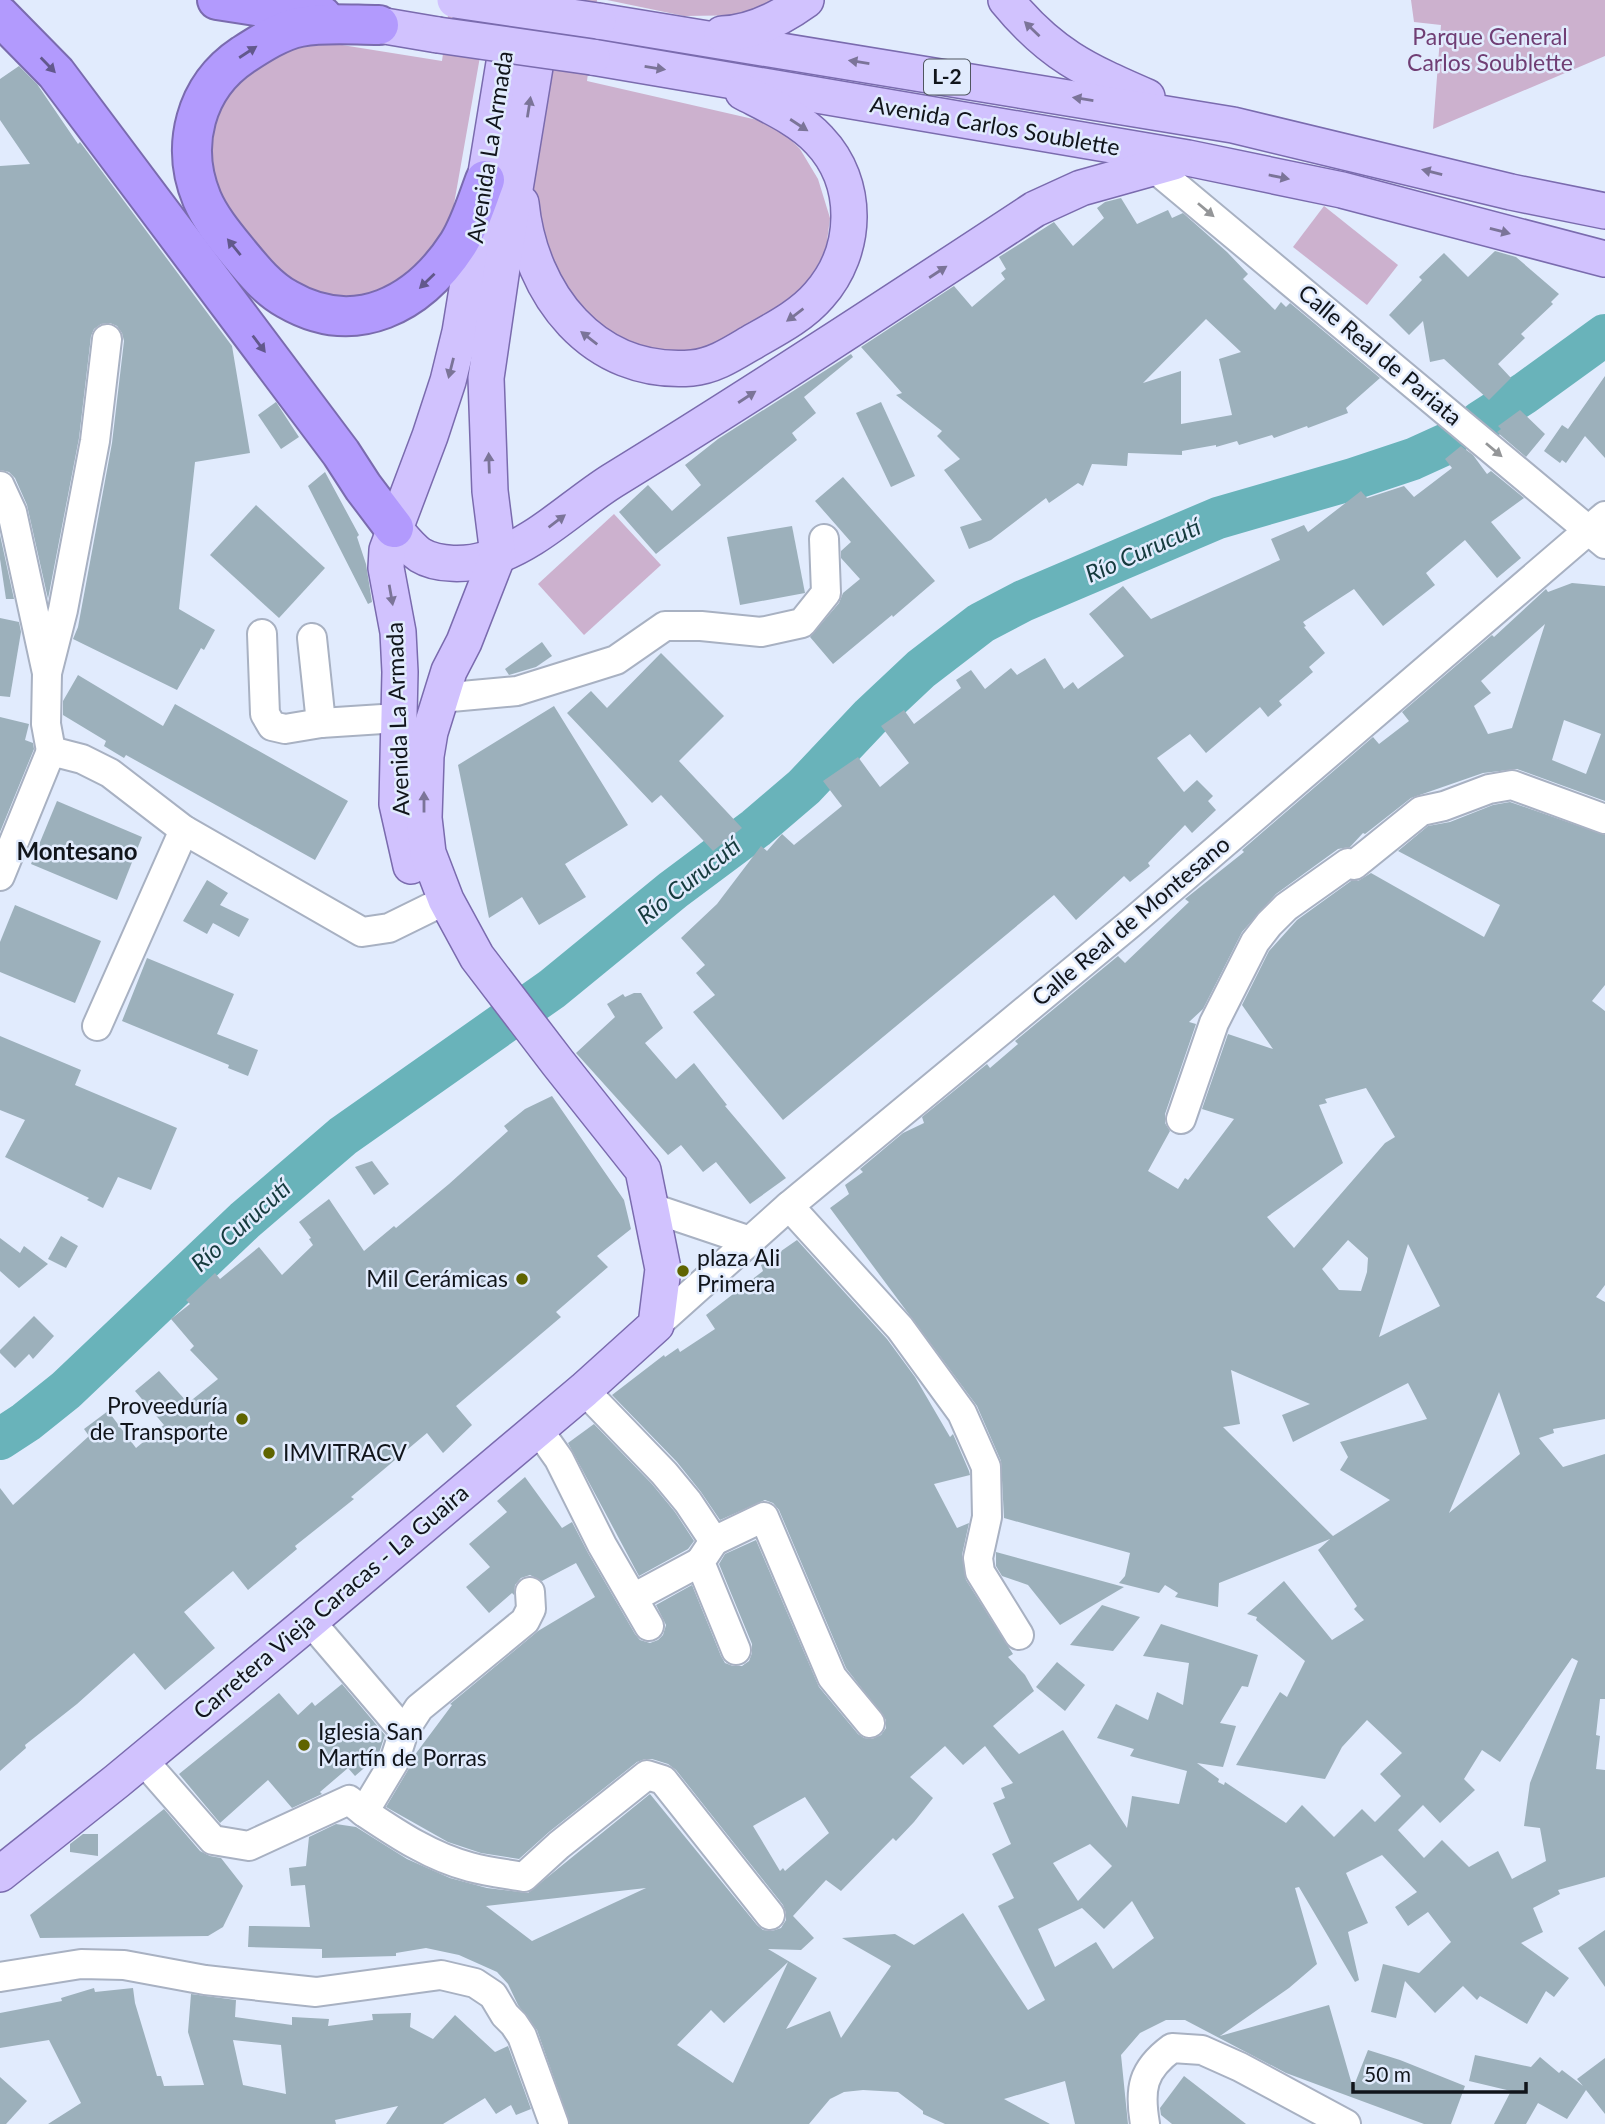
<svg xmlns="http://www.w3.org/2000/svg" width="1605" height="2124" font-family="Lato,sans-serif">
  <rect width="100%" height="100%" fill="#e1ebfd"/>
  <g fill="#ccb1ce">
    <path d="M450,0H490L451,221L427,257L387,291L352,304L273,280L224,219L201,133L216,95L284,47L317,41L442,61Z"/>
    <path d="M560,0H597L587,81L775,124L800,149L818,179L830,218L826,249L806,287L748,329L697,356L639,347L584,323L548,268L532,187Z"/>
    <path d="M607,0H778L754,15L684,16Z"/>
    <path d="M1411,0H1605V56L1433,129L1441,25L1414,22Z"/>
    <path d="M1324,206L1398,265L1367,305L1293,247Z"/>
    <path d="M614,514L661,565L584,635L538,584Z"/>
  </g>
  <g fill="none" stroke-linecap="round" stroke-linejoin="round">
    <g stroke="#69b3ba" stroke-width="42">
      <path d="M1480,422L1525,393L1605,335"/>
      <path d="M0,1439L26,1422L66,1390L245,1220L343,1136L552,989L673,890L756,828L804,787L871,716L921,669L981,623L1023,601L1218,518L1353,479L1413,459L1446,444"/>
    </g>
  </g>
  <g fill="#9cb0bb" fill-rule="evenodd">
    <path d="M19,66L37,84L78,144L80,142L232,346L250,453L195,462L179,609L215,630L204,650L201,648L177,690L73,639L78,627L112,443L124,341L122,333L117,326L110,323L101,324L94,329L91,336L79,438L48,599L27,505L15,478L9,472L0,470V166L30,164L0,120V79Z"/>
    <path d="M1121,198L1137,224L1168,210L1172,218L1183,213L1227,252L1248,274L1243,279L1275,310L1281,302L1286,307L1290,303L1380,378L1346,408L1348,413L1308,428L1307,426L1274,438L1272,435L1239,445L1237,441L1216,447V445L1182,451V455L1128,453L1127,466L1092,464L1083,486L1078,483L1049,503L1046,498L991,540L969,549L960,527L982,520L944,470L960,459L937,436L942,431L896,395L902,393L861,347L954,286L972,307L1005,279L1001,273L1006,269L999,257L1054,222L1073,246L1104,218L1097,208L1105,202ZM1206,319L1241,352L1219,359L1232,415L1181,424V371L1143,383Z"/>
    <path d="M1495,251L1516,257L1559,294L1551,302L1553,304L1521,334L1525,338L1498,364L1511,378L1489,400L1444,359L1430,362L1423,321L1409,335L1389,315L1422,280L1419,277L1444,253L1468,277Z"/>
    <path d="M851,354L853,357L804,397L816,413L792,433L797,440L656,554L619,512L648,485L672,511L701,485L685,465L718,439Z"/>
    <path d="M1605,376V458L1585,436L1566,463L1562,460L1560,463L1544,451L1562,425L1568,429Z"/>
    <path d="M276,402L299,437L281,449L258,415Z"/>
    <path d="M881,402L915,476L891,487L856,413Z"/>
    <path d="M1520,410L1545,434L1526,457L1497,432L1501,429L1498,426Z"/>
    <path d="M1461,446L1473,455L1487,474L1491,471L1524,498L1491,522L1521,558L1497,578L1465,540L1426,573L1435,585L1383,626L1354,589L1303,622L1306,626L1304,627L1325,653L1309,667L1313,672L1279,701L1282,705L1268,717L1260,707L1206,753L1190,734L1157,758L1184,792L1197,780L1213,796L1208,801L1216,810L1192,833L1185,825L1148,863L1150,866L1130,882L1124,876L1076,920L1054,895L783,1120L693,1012L715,995L696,973L705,965L681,938L717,904L761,846L767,851L782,834L794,845L842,806L823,781L858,757L880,787L909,763L881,726L904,710L914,724L961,688L956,680L971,670L985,689L1011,668L1017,675L1045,658L1064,689L1073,682L1078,689L1124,656L1089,614L1123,586L1151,619L1280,560L1271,539L1304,525L1308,532L1361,491L1367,498L1404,486L1414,497L1452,468L1445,459Z"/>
    <path d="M325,472L359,535L357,537L366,564L372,602L368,604L308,486Z"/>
    <path d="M843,477L935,581L893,617L892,615L833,664L810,637L839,603L843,593L860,579L841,558V551L851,542L815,501Z"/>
    <path d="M256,505L325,568L279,618L210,555Z"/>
    <path d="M792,526L805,593L740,605L727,537Z"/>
    <path d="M0,535L14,599H6L0,559Z"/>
    <path d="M1572,583L1605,586V801L1517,769L1483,773L1411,798L1365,834L1363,833L1350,847L1338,849L1276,894L1242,932L1203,1009L1189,1022L1196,1024L1165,1114V1123L1170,1131L1148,1171L1178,1189L1185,1178L1188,1180L1234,1119L1202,1109L1228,1034L1273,1049L1242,1005L1269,951L1297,920L1351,881H1358L1371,873L1484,937L1500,905L1398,851L1428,826L1450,822L1493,805L1510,802L1605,835V985L1592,1001L1605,1011V1285L1596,1297L1605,1302V1419L1553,1429L1554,1433L1539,1438L1563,1467L1605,1454V1699H1600L1596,1735L1600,1736L1596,1769L1605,1770V1877L1558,1890L1560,1894L1533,1908L1543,1932L1521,1943L1569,1978L1554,1997L1546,1991L1527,2024L1480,1996L1477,2000L1463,1986L1435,2013L1405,1981L1396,2018L1371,2012L1383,1964L1419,1973L1451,1942L1428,1912L1408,1926L1395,1907L1417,1892L1382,1855L1346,1873L1368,1923L1348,1932L1359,1980L1355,1982L1299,1887L1295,1888L1317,1964L1289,1988L1220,2036L1329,2005L1353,2088L1368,2050L1400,2060L1465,2086L1451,2124H1424L1286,2073L1185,2020H1166L1140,2033L1121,2055L1128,2124H1075L1065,2081L1004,2099L1050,2124H945L923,2114V2111L898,2092L863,2090L844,2092L830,2099L809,2124H570L537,2030L518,2005L508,1984L497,1972L459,1955L426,1948L396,1953V1956L322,1958V1949L248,1947L249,1926L310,1927L305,1885L291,1886L289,1868L306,1866L309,1837L336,1824L356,1827L407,1859L450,1878L487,1888L528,1893L650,1794L757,1925L763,1930L772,1931L781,1928L786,1920V1913L783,1905L676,1770L668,1764L652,1759H645L637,1762L549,1832L519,1859L481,1853L448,1842L386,1807L408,1770L414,1756L452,1705L450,1704L538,1631L595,1597L576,1563L542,1581L530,1575L521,1578L515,1585L514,1595L512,1593L489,1613L466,1587L490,1567L469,1544L507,1512L497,1501L525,1477L562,1528L572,1522L588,1553L635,1634L640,1640L650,1643L658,1640L663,1635L666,1625L656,1605L692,1585L721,1656L725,1663L733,1666H742L749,1661L752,1653V1644L719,1564L725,1554L756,1540L819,1687L858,1734L864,1738L872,1739L881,1735L886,1728V1720L846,1668L779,1510L773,1503L765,1500L720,1520L701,1492L677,1462L612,1395L664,1355L665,1357L678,1348L680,1352L715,1329L706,1315L763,1271L761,1265L797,1240L887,1339L915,1377L950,1437L953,1434L969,1471L970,1475L934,1484L957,1528L969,1523L962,1555L966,1580L1013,1654L1008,1657L1025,1675L1034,1691L993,1726L1019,1754L1063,1730L1127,1828L1132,1796L1179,1804L1187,1771L1130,1756L1134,1749L1097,1738L1116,1704L1148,1720L1157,1692L1183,1705L1189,1663L1143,1656L1161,1624L1258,1655L1248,1687L1242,1686L1220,1723L1236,1726L1223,1767L1197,1763L1219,1779L1218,1782L1224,1785L1225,1782L1286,1823L1302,1805L1334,1837L1362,1809L1375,1822L1401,1796L1380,1774L1402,1753L1367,1720L1342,1747L1325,1779L1236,1765L1280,1692L1287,1697L1305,1661L1256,1620L1257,1617L1247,1614L1284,1581L1332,1640L1364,1620L1354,1609L1357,1606L1318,1550L1330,1539L1219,1583L1218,1607L1175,1597L1178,1593L1165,1585L1159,1593L1119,1583L1125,1576L1130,1553L1004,1518L1001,1461L977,1406L830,1208L849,1194L845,1185L863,1172L860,1169L903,1133L924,1123L922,1117L987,1064L990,1068L1018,1044L1015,1041L1118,956L1125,963L1189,902L1185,899L1244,852L1242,850L1373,737L1379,744L1409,721L1402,712L1492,635L1494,637L1546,589L1548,592ZM1545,624L1512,728L1488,734L1474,706L1491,693L1481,681ZM1564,720L1601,734L1586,774L1552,760ZM1366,1088L1395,1137L1385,1143L1294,1248L1267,1217L1343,1163L1319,1105L1327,1103L1325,1099ZM1348,1240L1368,1258L1367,1272L1361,1291L1339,1290L1322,1269ZM1408,1244L1440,1306L1379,1337ZM1231,1370L1310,1404L1282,1415L1293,1442L1408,1383L1427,1419L1340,1442L1348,1457L1340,1470L1390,1500L1333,1536L1223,1427L1240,1424ZM1499,1392L1520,1454L1449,1513ZM1572,1658L1578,1661L1530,1783L1524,1826L1540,1828L1546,1861L1512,1879L1498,1851L1469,1867L1442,1840L1424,1858L1398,1830L1423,1805L1440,1823L1475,1790L1464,1779L1482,1750L1500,1762ZM945,1746L963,1765L985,1746L1013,1783L1001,1788L1005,1798L993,1803L1011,1844L992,1854L1014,1898L998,1906L1045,2000L1028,2010L963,1913L914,1945L895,1934L842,1938L891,1966L841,2038L830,2011L786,2029L817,1978L768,1949L801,1950L814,1938L793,1916L826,1880L841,1891L893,1838L896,1841L914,1822L933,1798L910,1777ZM805,1797L829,1833L785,1871L783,1868L780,1871L753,1826ZM1090,1844L1112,1866L1078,1901L1053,1863ZM646,1888L532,1941L486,1906ZM1132,1901L1154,1938L1113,1969L1096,1942L1055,1967L1038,1929L1082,1908L1104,1929ZM788,1962L733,2083L677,2045L711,2010L724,2023Z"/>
    <path d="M0,618L19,622L21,632L10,697L0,696Z"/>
    <path d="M542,642L552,656L536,667L509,675L505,669Z"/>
    <path d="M661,653L724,716L679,761L742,828L713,851L661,795L652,803L567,713L591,691L607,708Z"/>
    <path d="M78,675L163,726L175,704L348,801L315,860L126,755L124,758L104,746L106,741L63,715V701Z"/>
    <path d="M554,706L628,825L565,864L586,897L539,925L522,897L489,918L458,765Z"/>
    <path d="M0,717L29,724L25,740L33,743L34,749L0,832Z"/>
    <path d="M57,801L142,837L117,900L31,864Z"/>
    <path d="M207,880L228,893L220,905L249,919L239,937L213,923L207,934L183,921Z"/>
    <path d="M15,905L101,941L75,1003L0,972V942Z"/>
    <path d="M147,958L234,994L217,1034L258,1050L248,1076L228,1068L229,1065L122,1021Z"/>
    <path d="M634,993H641L663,1028L645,1043L676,1079L694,1063L727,1105L725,1106L786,1178L750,1204L716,1162L703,1172L681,1145L668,1155L576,1053L615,1017L607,1004L623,994L625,997Z"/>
    <path d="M0,1036L81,1070L75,1085L177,1128L151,1190L118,1177L103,1208L87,1200L89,1198L5,1157L25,1120L0,1110Z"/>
    <path d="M552,1096L624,1200L631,1229L597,1256L608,1267L556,1312L561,1317L456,1406L472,1425L443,1453L427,1433L351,1497L354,1499L295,1546L297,1549L248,1590L233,1571L184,1612L215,1648L165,1690L134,1653L77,1704L25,1745L26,1748L0,1771V1488L13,1505L89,1436L84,1429L108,1411L136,1448L164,1425L135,1391L159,1371L188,1403L218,1379L190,1350L194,1346L171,1319L190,1304L186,1300L215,1273L220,1279L259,1247L282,1275L313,1245L309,1239L311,1238L299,1222L329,1199L364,1251L394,1226L396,1228L449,1184L508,1131L504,1126L525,1109Z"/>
    <path d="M372,1161L389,1184L374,1195L355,1167Z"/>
    <path d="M61,1236L78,1246L66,1268L48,1259Z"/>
    <path d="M0,1238L20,1253L24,1246L48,1264L19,1288L0,1271Z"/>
    <path d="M34,1316L54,1336L33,1359L29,1354L15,1368L0,1353V1350Z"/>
    <path d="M594,1424L652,1484L675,1512L694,1541L688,1549L639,1576L568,1443Z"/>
    <path d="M996,1552L1124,1587L1060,1625L1028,1585L1002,1576L996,1566Z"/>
    <path d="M1102,1605L1140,1617L1113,1651L1070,1645Z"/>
    <path d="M1057,1662L1085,1685L1065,1711L1036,1687Z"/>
    <path d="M342,1684L385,1735L378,1756L355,1776L348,1768L320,1792L322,1794L292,1808L268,1780L220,1823L179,1774L279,1693L298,1715L312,1702L315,1706Z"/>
    <path d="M164,1809L200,1851L210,1856L221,1858L243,1886L223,1927L208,1936L40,1938L30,1915Z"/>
    <path d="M83,1834H98V1856L70,1852V1844Z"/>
    <path d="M1605,1930V1987L1578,1948Z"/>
    <path d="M94,1988L95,1992L133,1988L135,2003L157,2076H161L164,2086L204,2085L188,2032L191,1994L236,2000L235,2017L292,2025V2017L329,2019L328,2026L373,2020L372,2014L411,2013L410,2027L433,2039L455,2015L495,2052L508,2046L531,2109L516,2115L511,2105L496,2114L485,2098L443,2124H386L398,2106L335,2120L336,2124H48L81,2103L49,2040L0,2048V2013L62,2001L61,1998ZM233,2040L281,2045L286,2094L243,2085Z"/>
    <path d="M1475,2055L1531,2067L1540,2057L1559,2073L1562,2070L1583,2086L1577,2079L1605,2058V2114L1586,2090L1567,2119L1538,2103L1526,2124H1494L1511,2091L1469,2081Z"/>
    <path d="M1184,2076L1246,2124H1172L1161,2115L1160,2108Z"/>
    <path d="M0,2077L27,2101L6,2124H0Z"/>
  </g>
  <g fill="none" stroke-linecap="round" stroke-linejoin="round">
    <defs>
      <g id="minor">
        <path d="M1153,167L1605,544"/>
        <path d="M0,486L12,512L47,673L46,724L51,751"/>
        <path d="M262,634L265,714L272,726L285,729L321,723L398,718"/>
        <path d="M312,638L321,723"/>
        <path d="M47,673L63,610L95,441L107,339"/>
        <path d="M440,698L517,691L616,660L665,626H701L761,632L802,623L826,593L824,539"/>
        <path d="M0,876L51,751L82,759L110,773L184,830L362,932L389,928L446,900"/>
        <path d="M97,1026L184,830"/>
        <path d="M1181,1119L1214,1023L1255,942L1269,924L1286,907L1348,863L1354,865L1421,811L1444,806L1489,789L1512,785L1605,819"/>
        <path d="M789,1206L900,1328L962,1413L986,1467L987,1517L978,1558L980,1572L1019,1635"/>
        <path d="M652,1208L750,1241"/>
        <path d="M656,1325L789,1206L1131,923L1605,516"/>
        <path d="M584,1390L664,1473L688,1502L714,1541L764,1517L832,1677L870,1723"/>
        <path d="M537,1428L559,1459L602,1545L649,1626"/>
        <path d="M714,1541L700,1562L736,1650"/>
        <path d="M633,1598L700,1562"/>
        <path d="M310,1621L404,1731"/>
        <path d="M143,1760L213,1840L249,1846L349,1800L364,1812L394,1762L404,1731L419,1708L525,1621L531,1609L530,1592"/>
        <path d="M364,1812C397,1834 431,1857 470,1867C488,1872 507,1874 524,1877L559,1845L647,1775L663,1780L770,1915"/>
        <path d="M0,1977L81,1964L124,1965L205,1980L316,1992L441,1975L475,1983L493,1995L505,2015L514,2024L522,2036L554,2124"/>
        <path d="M1145,2124C1139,2089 1142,2070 1172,2048L1202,2050L1240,2067L1346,2124"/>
      </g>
      <g id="major">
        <path d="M1006,0C1050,54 1085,70 1147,97"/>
        <path d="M598,21L1233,125L1511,192L1605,211"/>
        <path d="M379,25L438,35"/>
        <path d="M722,34C753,33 781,18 806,0"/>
        <path d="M592,57L1188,158L1342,190L1605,259"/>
        <path d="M521,203C530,294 593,376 692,368C715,366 735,352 754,341C777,328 802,315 819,295C858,251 860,183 819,140C800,119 768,105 743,92"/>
        <path d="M394,528C402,537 410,548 420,555C438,566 468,565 487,559C535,545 571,507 612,481C755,393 895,301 1035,209L1081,188L1174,162"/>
        <path d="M411,866L397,804L400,672L398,632L386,568L387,550L430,436L448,381L460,332L512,14"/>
        <path d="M0,1874L117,1781L310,1621L584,1390L656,1325L663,1269L643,1170L558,1063L477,957L446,900L428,853L424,818L426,756L430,732L449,671L464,642L498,555L490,491L486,378L502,268L546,0"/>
      </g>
      <g id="highway">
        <path d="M217,0L322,16"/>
        <path d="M0,16L56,73L341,453L363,487L394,528"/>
        <path d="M379,25C353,25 326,22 300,27C280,31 260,44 243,55C195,87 180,146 202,199C210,218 225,236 238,252C252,269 267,288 287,299C356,339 419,304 458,244C470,225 477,201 485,180"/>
      </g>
    </defs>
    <use href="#minor" stroke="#a8b1c2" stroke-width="32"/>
    <use href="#major" stroke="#7a6bae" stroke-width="38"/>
    <use href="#highway" stroke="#7a6bae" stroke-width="42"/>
    <use href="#minor" stroke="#fff" stroke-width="28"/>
    <use href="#major" stroke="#d1c2fe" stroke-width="35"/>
    <use href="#highway" stroke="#b29afd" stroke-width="38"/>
    <defs>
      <g id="major-bridge">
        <path d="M455,0L598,21"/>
        <path d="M438,35L592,57"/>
      </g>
    </defs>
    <use href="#major-bridge" stroke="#7a6bae" stroke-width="38" stroke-linecap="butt"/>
    <use href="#major-bridge" stroke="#d1c2fe" stroke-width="35"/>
  </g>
  <defs><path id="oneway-solid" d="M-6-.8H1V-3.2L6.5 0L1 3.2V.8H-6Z" transform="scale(1.75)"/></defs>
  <g fill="#7b7498">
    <use href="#oneway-solid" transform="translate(1032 29) rotate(-136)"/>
    <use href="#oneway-solid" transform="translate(859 62) rotate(-171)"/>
    <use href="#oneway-solid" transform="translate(655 68) rotate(9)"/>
    <use href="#oneway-solid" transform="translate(1083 99) rotate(-171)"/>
    <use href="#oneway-solid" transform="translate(529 107) rotate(-81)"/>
    <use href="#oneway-solid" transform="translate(799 125) rotate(33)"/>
    <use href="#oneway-solid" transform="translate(1432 172) rotate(-166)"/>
    <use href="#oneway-solid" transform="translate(1279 177) rotate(11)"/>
    <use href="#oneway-solid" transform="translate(1500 231) rotate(15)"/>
    <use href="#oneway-solid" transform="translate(938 272) rotate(-33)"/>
    <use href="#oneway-solid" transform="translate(795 315) rotate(143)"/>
    <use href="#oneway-solid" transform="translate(589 338) rotate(-142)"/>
    <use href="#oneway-solid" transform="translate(451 368) rotate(104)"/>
    <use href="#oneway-solid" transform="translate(747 397) rotate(-33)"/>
    <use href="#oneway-solid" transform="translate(489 463) rotate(-92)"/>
    <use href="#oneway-solid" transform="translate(557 521) rotate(-37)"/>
    <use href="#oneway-solid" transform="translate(391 595) rotate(80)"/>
    <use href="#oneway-solid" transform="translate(424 802) rotate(-90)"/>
  </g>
  <g fill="#62588c">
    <use href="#oneway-solid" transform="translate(248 52) rotate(-33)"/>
    <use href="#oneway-solid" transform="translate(48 65) rotate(46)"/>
    <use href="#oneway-solid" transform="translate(234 247) rotate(-129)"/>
    <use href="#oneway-solid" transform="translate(427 281) rotate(136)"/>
    <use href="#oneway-solid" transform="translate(259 344) rotate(53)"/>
  </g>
  <g fill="#949698">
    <use href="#oneway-solid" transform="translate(1206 210) rotate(40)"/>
    <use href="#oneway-solid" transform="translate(1494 450) rotate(40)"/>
  </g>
  <g fill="#5f6400" stroke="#e1ebfd" stroke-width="2.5">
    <circle cx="683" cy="1271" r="7"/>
    <circle cx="522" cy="1279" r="7"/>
    <circle cx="242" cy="1419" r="7"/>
    <circle cx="269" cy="1453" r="7"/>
    <circle cx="304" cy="1745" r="7"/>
  </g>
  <g text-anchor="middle" stroke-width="5" stroke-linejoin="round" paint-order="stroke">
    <rect fill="#e1ebfd" stroke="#4f555f" stroke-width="2" x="924" y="59.5" width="46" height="35" rx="5"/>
    <g font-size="21" font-weight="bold" fill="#11151b">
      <text x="947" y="84">L-2</text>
    </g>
    <g font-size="23" fill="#703e74" stroke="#e1ebfd">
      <text x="1490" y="45">Parque General<tspan x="1490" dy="26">Carlos Soublette</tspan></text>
    </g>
    <g font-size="23" fill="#11151b" stroke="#e1ebfd">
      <text transform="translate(995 126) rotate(10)" y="8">Avenida Carlos Soublette</text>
      <text transform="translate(490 147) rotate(-81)" y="8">Avenida La Armada</text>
      <text transform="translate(1380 355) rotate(40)" y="8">Calle Real de Pariata</text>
      <text transform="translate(398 719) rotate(-92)" y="8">Avenida La Armada</text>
      <text transform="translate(1131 921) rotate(-40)" y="8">Calle Real de Montesano</text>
      <text transform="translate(331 1602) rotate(-40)" y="8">Carretera Vieja Caracas - La Guaira</text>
    </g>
    <g font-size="23" fill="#11151b" stroke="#e1ebfd" text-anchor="start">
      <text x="697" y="1266">plaza Ali<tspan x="697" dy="26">Primera</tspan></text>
      <text x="508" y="1287" text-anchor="end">Mil Cerámicas</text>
      <text x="228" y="1414" text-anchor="end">Proveeduría<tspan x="228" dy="26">de Transporte</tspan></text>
      <text x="283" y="1461">IMVITRACV</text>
      <text x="318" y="1740">Iglesia San<tspan x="318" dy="26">Martín de Porras</tspan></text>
    </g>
    <g font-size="24" font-style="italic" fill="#153a3d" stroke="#e1ebfd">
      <text transform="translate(1143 551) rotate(-24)" y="8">Río Curucutí</text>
      <text transform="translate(689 881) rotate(-38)" y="8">Río Curucutí</text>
      <text transform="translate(241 1226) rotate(-42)" y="8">Río Curucutí</text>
    </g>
    <g font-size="24" font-weight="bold" fill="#11151b" stroke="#e1ebfd">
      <text x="77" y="860">Montesano</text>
    </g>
  </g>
  <path d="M1353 2082v10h173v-10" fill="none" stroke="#11151b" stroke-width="3.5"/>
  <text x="1364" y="2082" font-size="21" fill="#11151b" stroke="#e1ebfd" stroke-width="5" paint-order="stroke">50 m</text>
</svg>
